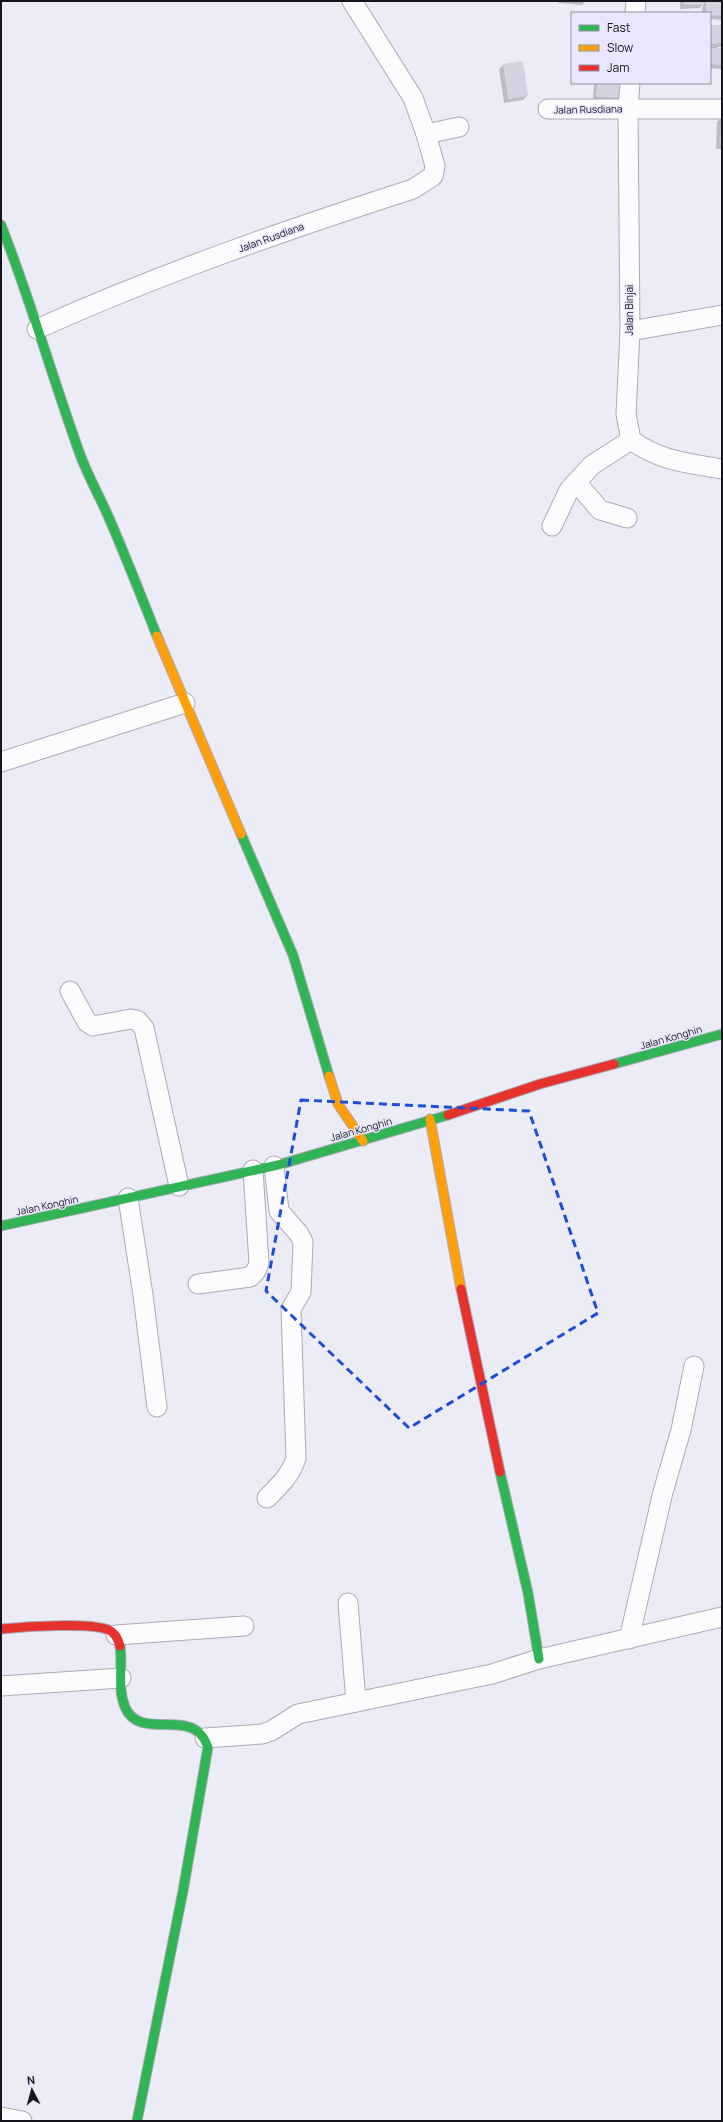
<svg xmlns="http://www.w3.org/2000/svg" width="723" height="2122" font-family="Manrope,sans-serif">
  <rect width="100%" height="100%" fill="#ececf7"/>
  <g fill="#0003">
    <path d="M559,1H586L582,5L558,3Z"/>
    <path d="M680,1H722V20L710,19V13H702L703,5L699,8L680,9Z"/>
    <path d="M722,26V47H717V49H722V69L710,68V27Z"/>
    <path d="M522,62L527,96L523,100L504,103L499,69L503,65Z"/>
    <path d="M594,83H622V98L618,102L593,101Z"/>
    <path d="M721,118L722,149H716L717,122Z"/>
  </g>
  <g fill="#d3d2e0">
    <rect x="684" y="1" width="20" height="4"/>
    <path d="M706,1H722V16L710,15V13H706Z"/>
    <path d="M710,25H722V43L710,44Z"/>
    <path d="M710,48H722V65L710,64Z"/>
    <path d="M523,61L528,96L508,99L503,64Z"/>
    <path d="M597,83H623V98L596,97Z"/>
    <path d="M721,125H722V145H720Z"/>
  </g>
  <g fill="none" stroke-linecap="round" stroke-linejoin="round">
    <defs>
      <g id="street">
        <path d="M352,1L413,98L426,134"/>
        <path d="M635,13L636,1"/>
        <path d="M630,83L628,109L630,331L626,414L631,440C660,461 687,463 722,469"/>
        <path d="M548,109H722"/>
        <path d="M37,329C159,274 286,230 413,189L433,176L435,166L426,134L459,127"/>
        <path d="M630,331L722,315"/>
        <path d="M576,482L600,510L627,518"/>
        <path d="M552,526L569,490L592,465L631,440"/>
        <path d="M1,762L185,703"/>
        <path d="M70,991L87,1022L93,1026L131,1019L137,1020L144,1028L179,1186"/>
        <path d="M128,1198L143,1295L157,1407"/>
        <path d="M198,1284L250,1277L256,1271L259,1263L253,1170"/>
        <path d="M267,1498C279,1486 291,1475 296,1458L291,1309L301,1292L303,1242L299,1234L279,1211L274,1166"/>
        <path d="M348,1603L356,1702"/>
        <path d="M116,1635L244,1626"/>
        <path d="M629,1639L663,1492L681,1430L694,1366"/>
        <path d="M1,1686L121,1678"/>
        <path d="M205,1738L262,1734L271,1731L298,1714L492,1674L539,1659L722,1617"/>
        <path d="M1,2117L22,2121"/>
      </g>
      <g id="fast">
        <path d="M1,225C31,301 53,380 81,457C89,478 100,497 109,518C126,557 141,596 157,636"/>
        <path d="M241,834L293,955L329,1076"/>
        <path d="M614,1064L722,1034"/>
        <path d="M1,1226L278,1165L448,1115"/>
        <path d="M500,1472L528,1593L539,1659"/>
        <path d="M120,1646C123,1666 117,1688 125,1707C138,1739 184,1712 202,1736C205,1739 206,1744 208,1747L183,1891L137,2121"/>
      </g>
      <g id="slow">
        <path d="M157,636L241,834"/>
        <path d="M329,1076L338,1104L363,1141"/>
        <path d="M430,1119L461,1289"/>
      </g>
      <g id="jam">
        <path d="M448,1115L540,1084L614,1064"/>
        <path d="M461,1289L500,1472"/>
        <path d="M1,1629C21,1627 99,1621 112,1632C117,1636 118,1640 120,1646"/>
      </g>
    </defs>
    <use href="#street" stroke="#ababb6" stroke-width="21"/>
    <use href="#fast" stroke="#ababb6" stroke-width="11"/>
    <use href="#slow" stroke="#ababb6" stroke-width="11"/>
    <use href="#jam" stroke="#ababb6" stroke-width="11"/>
    <use href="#street" stroke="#fcfcfe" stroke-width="19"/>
    <use href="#fast" stroke="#30b455" stroke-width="9"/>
    <use href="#slow" stroke="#ff9f0a" stroke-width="9"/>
    <use href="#jam" stroke="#e5322d" stroke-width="9"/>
  </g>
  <path fill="none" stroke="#1d4ed8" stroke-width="3" stroke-dasharray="8 5" stroke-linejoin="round" d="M301,1100L529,1111L598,1313L409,1428L266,1291Z"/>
  <g text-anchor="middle" stroke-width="3" stroke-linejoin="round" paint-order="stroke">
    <g font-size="10" fill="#151420" stroke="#e8e7fc">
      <text transform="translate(588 109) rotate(-1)" y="4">Jalan Rusdiana</text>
      <text transform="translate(271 237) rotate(-20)" y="4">Jalan Rusdiana</text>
      <text transform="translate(629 310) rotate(-90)" y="4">Jalan Binjai</text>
      <text transform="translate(671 1037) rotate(-16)" y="4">Jalan Konghin</text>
      <text transform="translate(361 1129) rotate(-16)" y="4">Jalan Konghin</text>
      <text transform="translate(47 1205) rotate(-12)" y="4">Jalan Konghin</text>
    </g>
  </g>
  <rect width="723" height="2122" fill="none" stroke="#151420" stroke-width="4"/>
  <rect x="571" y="12" width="140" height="72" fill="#e8e7fc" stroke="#9493a4"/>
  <rect x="579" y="25" width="20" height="6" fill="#30b455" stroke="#9493a4"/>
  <text x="607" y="32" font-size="12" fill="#151420">Fast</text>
  <rect x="579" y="45" width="20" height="6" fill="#ff9f0a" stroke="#9493a4"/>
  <text x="607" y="52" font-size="12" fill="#151420">Slow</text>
  <rect x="579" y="65" width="20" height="6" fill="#e5322d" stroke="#9493a4"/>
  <text x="607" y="72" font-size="12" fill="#151420">Jam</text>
  <g transform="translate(32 2090) rotate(354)" stroke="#e8e7fc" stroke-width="3" paint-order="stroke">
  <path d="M0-3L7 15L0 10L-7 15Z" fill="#151420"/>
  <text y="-6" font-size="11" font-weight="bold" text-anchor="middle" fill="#151420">N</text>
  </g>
</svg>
